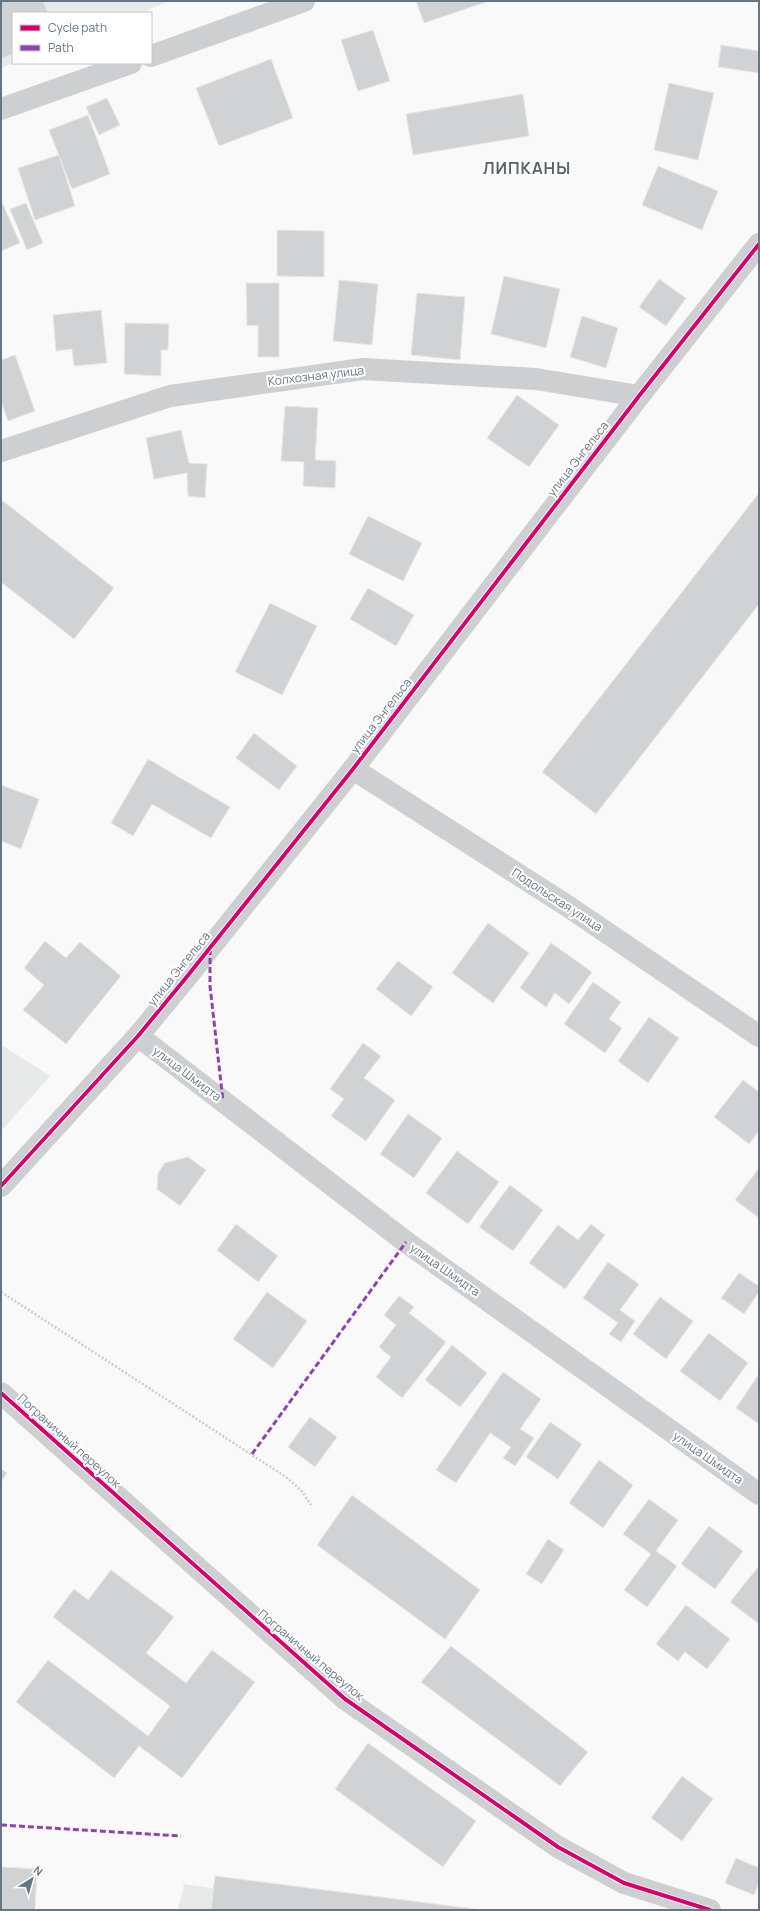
<svg xmlns="http://www.w3.org/2000/svg" width="760" height="1911" font-family="Manrope,sans-serif">
  <rect width="100%" height="100%" fill="#f9f9f9"/>
  <g fill="#e8e9e9">
    <path d="M1,1H170L140,13H13V63L1,68Z"/>
    <path d="M1,1045L50,1076L1,1131Z"/>
    <path d="M184,1884L371,1910H178Z"/>
  </g>
  <g fill="#d0d2d3" stroke="#e8e8e8">
    <path d="M1,1H43L48,13H13V54L1,59Z"/>
    <path d="M416,1H489L424,23Z"/>
    <path d="M373,30L390,81L358,91L341,40Z"/>
    <path d="M721,45L759,51V73L718,67Z"/>
    <path d="M271,59L293,118L219,146L196,88Z"/>
    <path d="M669,83L714,93L698,160L654,150Z"/>
    <path d="M523,94L529,136L413,155L406,114Z"/>
    <path d="M107,98L120,125L99,135L86,107Z"/>
    <path d="M88,115L110,174L72,189L49,130Z"/>
    <path d="M59,155L75,206L35,220L18,168Z"/>
    <path d="M658,166L718,191L702,230L642,205Z"/>
    <path d="M1,200L20,243L1,251Z"/>
    <path d="M26,203L43,243L27,250L10,209Z"/>
    <path d="M277,230L324,231V277L277,276Z"/>
    <path d="M504,276L560,289L546,348L491,334Z"/>
    <path d="M659,279L686,298L666,326L639,307Z"/>
    <path d="M339,280L378,284L372,345L333,341Z"/>
    <path d="M246,283H279V357H258V325L247,326Z"/>
    <path d="M417,293L465,297L460,360L411,355Z"/>
    <path d="M101,310L107,363L74,366L72,349L56,351L53,315Z"/>
    <path d="M582,316L618,328L606,368L570,357Z"/>
    <path d="M125,323L169,324L168,350H161V376L124,374Z"/>
    <path d="M15,355L35,411L8,421L1,401V360Z"/>
    <path d="M517,395L559,425L529,467L487,438Z"/>
    <path d="M285,406L318,408L315,460L336,461L335,488L303,486L304,462L281,461Z"/>
    <path d="M181,430L189,463L207,464L205,498L188,496L187,473L154,479L146,438Z"/>
    <path d="M759,493V604L596,814L542,772Z"/>
    <path d="M3,501L114,588L74,639L1,582V503Z"/>
    <path d="M368,516L422,543L403,581L349,554Z"/>
    <path d="M368,588L414,615L396,646L350,619Z"/>
    <path d="M270,603L317,626L282,695L235,672Z"/>
    <path d="M254,733L297,766L279,790L236,758Z"/>
    <path d="M148,759L230,807L211,838L152,804L133,836L111,823Z"/>
    <path d="M1,785L39,799L21,849L1,841Z"/>
    <path d="M488,923L529,953L493,1003L452,973Z"/>
    <path d="M45,941L66,958L80,942L121,976L66,1044L23,1010L44,985L24,968Z"/>
    <path d="M551,943L592,972L569,1004L555,993L546,1007L520,988Z"/>
    <path d="M398,961L433,987L411,1016L376,989Z"/>
    <path d="M593,982L621,1002L609,1019L622,1028L605,1053L564,1024Z"/>
    <path d="M649,1017L679,1038L648,1083L618,1061Z"/>
    <path d="M363,1043L381,1056L364,1078L395,1100L366,1141L331,1116L344,1099L330,1089Z"/>
    <path d="M743,1080L759,1092V1131L749,1144L714,1117Z"/>
    <path d="M408,1114L442,1138L414,1178L380,1154Z"/>
    <path d="M457,1151L499,1182L468,1224L426,1193Z"/>
    <path d="M188,1157L206,1170L180,1206L157,1189L158,1173L165,1163Z"/>
    <path d="M759,1168V1218L735,1200Z"/>
    <path d="M510,1185L543,1210L513,1251L479,1227Z"/>
    <path d="M236,1224L278,1256L258,1282L217,1250Z"/>
    <path d="M591,1224L605,1235L565,1289L529,1263L558,1225L578,1240Z"/>
    <path d="M608,1262L639,1284L620,1310L635,1321L621,1342L609,1334L618,1323L583,1298Z"/>
    <path d="M739,1273L759,1286V1292L744,1314L721,1298Z"/>
    <path d="M267,1292L307,1321L273,1368L233,1339Z"/>
    <path d="M399,1296L414,1307L409,1313L446,1342L402,1398L376,1377L391,1357L379,1347L396,1325L384,1315Z"/>
    <path d="M660,1297L693,1321L666,1359L633,1334Z"/>
    <path d="M709,1333L748,1363L720,1401L680,1371Z"/>
    <path d="M452,1345L487,1373L460,1407L425,1380Z"/>
    <path d="M503,1372L541,1399L520,1429L534,1438L515,1466L503,1458L511,1447L490,1433L456,1483L436,1470Z"/>
    <path d="M759,1374V1424L736,1408Z"/>
    <path d="M310,1417L337,1437L315,1467L288,1447Z"/>
    <path d="M550,1422L582,1444L558,1479L526,1457Z"/>
    <path d="M599,1460L633,1485L603,1528L569,1503Z"/>
    <path d="M1,1469L7,1473L1,1482Z"/>
    <path d="M352,1495L480,1590L445,1639L317,1545Z"/>
    <path d="M649,1499L678,1520L656,1551L677,1566L647,1607L624,1590L651,1554L623,1534Z"/>
    <path d="M709,1526L743,1551L715,1589L681,1564Z"/>
    <path d="M548,1539L564,1550L542,1584L526,1574Z"/>
    <path d="M759,1566V1624L730,1602Z"/>
    <path d="M111,1570L174,1617L146,1653L186,1683L212,1650L255,1682L182,1778L139,1746L114,1778L16,1702L48,1660L148,1736L170,1706L53,1617L74,1589L88,1600Z"/>
    <path d="M686,1605L730,1639L707,1669L685,1652L678,1661L656,1644Z"/>
    <path d="M451,1646L588,1752L560,1786L421,1682Z"/>
    <path d="M368,1743L476,1821L443,1867L335,1789Z"/>
    <path d="M682,1776L713,1799L682,1841L651,1818Z"/>
    <path d="M736,1858L759,1868V1883L754,1895L725,1883Z"/>
    <path d="M1,1867L37,1869L35,1910H1Z"/>
    <path d="M215,1876L483,1910H211Z"/>
  </g>
  <g fill="none" stroke-linecap="round" stroke-linejoin="round">
    <path stroke="#cbcccd" stroke-width="2.5" stroke-dasharray="2 2" stroke-linecap="butt" d="M1,1292L286,1477L301,1490L311,1505"/>
    <g stroke="#cecfd0" stroke-width="22">
      <path d="M151,56L304,1"/>
      <path d="M1,109L131,63"/>
      <path d="M1,451L170,396L363,369L536,379L639,396"/>
      <path d="M353,769L566,905L759,1036"/>
      <path d="M138,1036L406,1242L759,1494"/>
      <path d="M1,1186L138,1036L185,979L353,769L639,396L759,244"/>
      <path d="M1,1393L345,1699L558,1847L624,1883L710,1910"/>
    </g>
    <g stroke="#8e44ad" stroke-width="3" stroke-dasharray="6 3" stroke-linecap="butt">
      <path d="M210,949V986L223,1101"/>
      <path d="M252,1454L406,1242"/>
      <path d="M1,1825L181,1836"/>
    </g>
    <defs>
      <g id="cycleway">
        <path d="M1,1186L138,1036L185,979L353,769L639,396L759,244"/>
        <path d="M1,1393L345,1699L558,1847L624,1883L710,1910"/>
      </g>
    </defs>
    <use href="#cycleway" stroke="#fff" stroke-width="6"/>
    <use href="#cycleway" stroke="#d6006c" stroke-width="4"/>
  </g>
  <g text-anchor="middle" stroke-width="4" stroke-linejoin="round" paint-order="stroke">
    <g font-size="12" fill="#657683" stroke="#fff">
      <text transform="translate(316 376) rotate(-7)" y="4">Колхозная улица</text>
      <text transform="translate(578 459) rotate(-52)" y="4">улица Энгельса</text>
      <text transform="translate(381 716) rotate(-52)" y="4">улица Энгельса</text>
      <text transform="translate(557 900) rotate(33)" y="4">Подольская улица</text>
      <text transform="translate(179 969) rotate(-51)" y="4">улица Энгельса</text>
      <text transform="translate(187 1074) rotate(37)" y="4">улица Шмидта</text>
      <text transform="translate(445 1270) rotate(35)" y="4">улица Шмидта</text>
      <text transform="translate(69 1441) rotate(42)" y="4">Пограничный переулок</text>
      <text transform="translate(708 1458) rotate(35)" y="4">улица Шмидта</text>
      <text transform="translate(311 1655) rotate(40)" y="4">Пограничный переулок</text>
    </g>
    <g font-size="16" font-weight="bold" letter-spacing="1" fill="#57646e" stroke="#fff">
      <text x="527" y="174">ЛИПКАНЫ</text>
    </g>
  </g>
  <rect width="760" height="1911" fill="none" stroke="#657683" stroke-width="4"/>
  <rect x="12" y="12" width="140" height="52" fill="#ffffff" stroke="#c1c8cd"/>
  <rect x="20" y="25" width="20" height="6" fill="#d6006c" stroke="#c1c8cd"/>
  <text x="48" y="32" font-size="12" fill="#657683">Cycle path</text>
  <rect x="20" y="45" width="20" height="6" fill="#8e44ad" stroke="#c1c8cd"/>
  <text x="48" y="52" font-size="12" fill="#657683">Path</text>
  <g transform="translate(32 1879) rotate(37)" stroke="#ffffff" stroke-width="3" paint-order="stroke">
  <path d="M0-3L7 15L0 10L-7 15Z" fill="#657683"/>
  <text y="-6" font-size="11" font-weight="bold" text-anchor="middle" fill="#657683">N</text>
  </g>
</svg>
